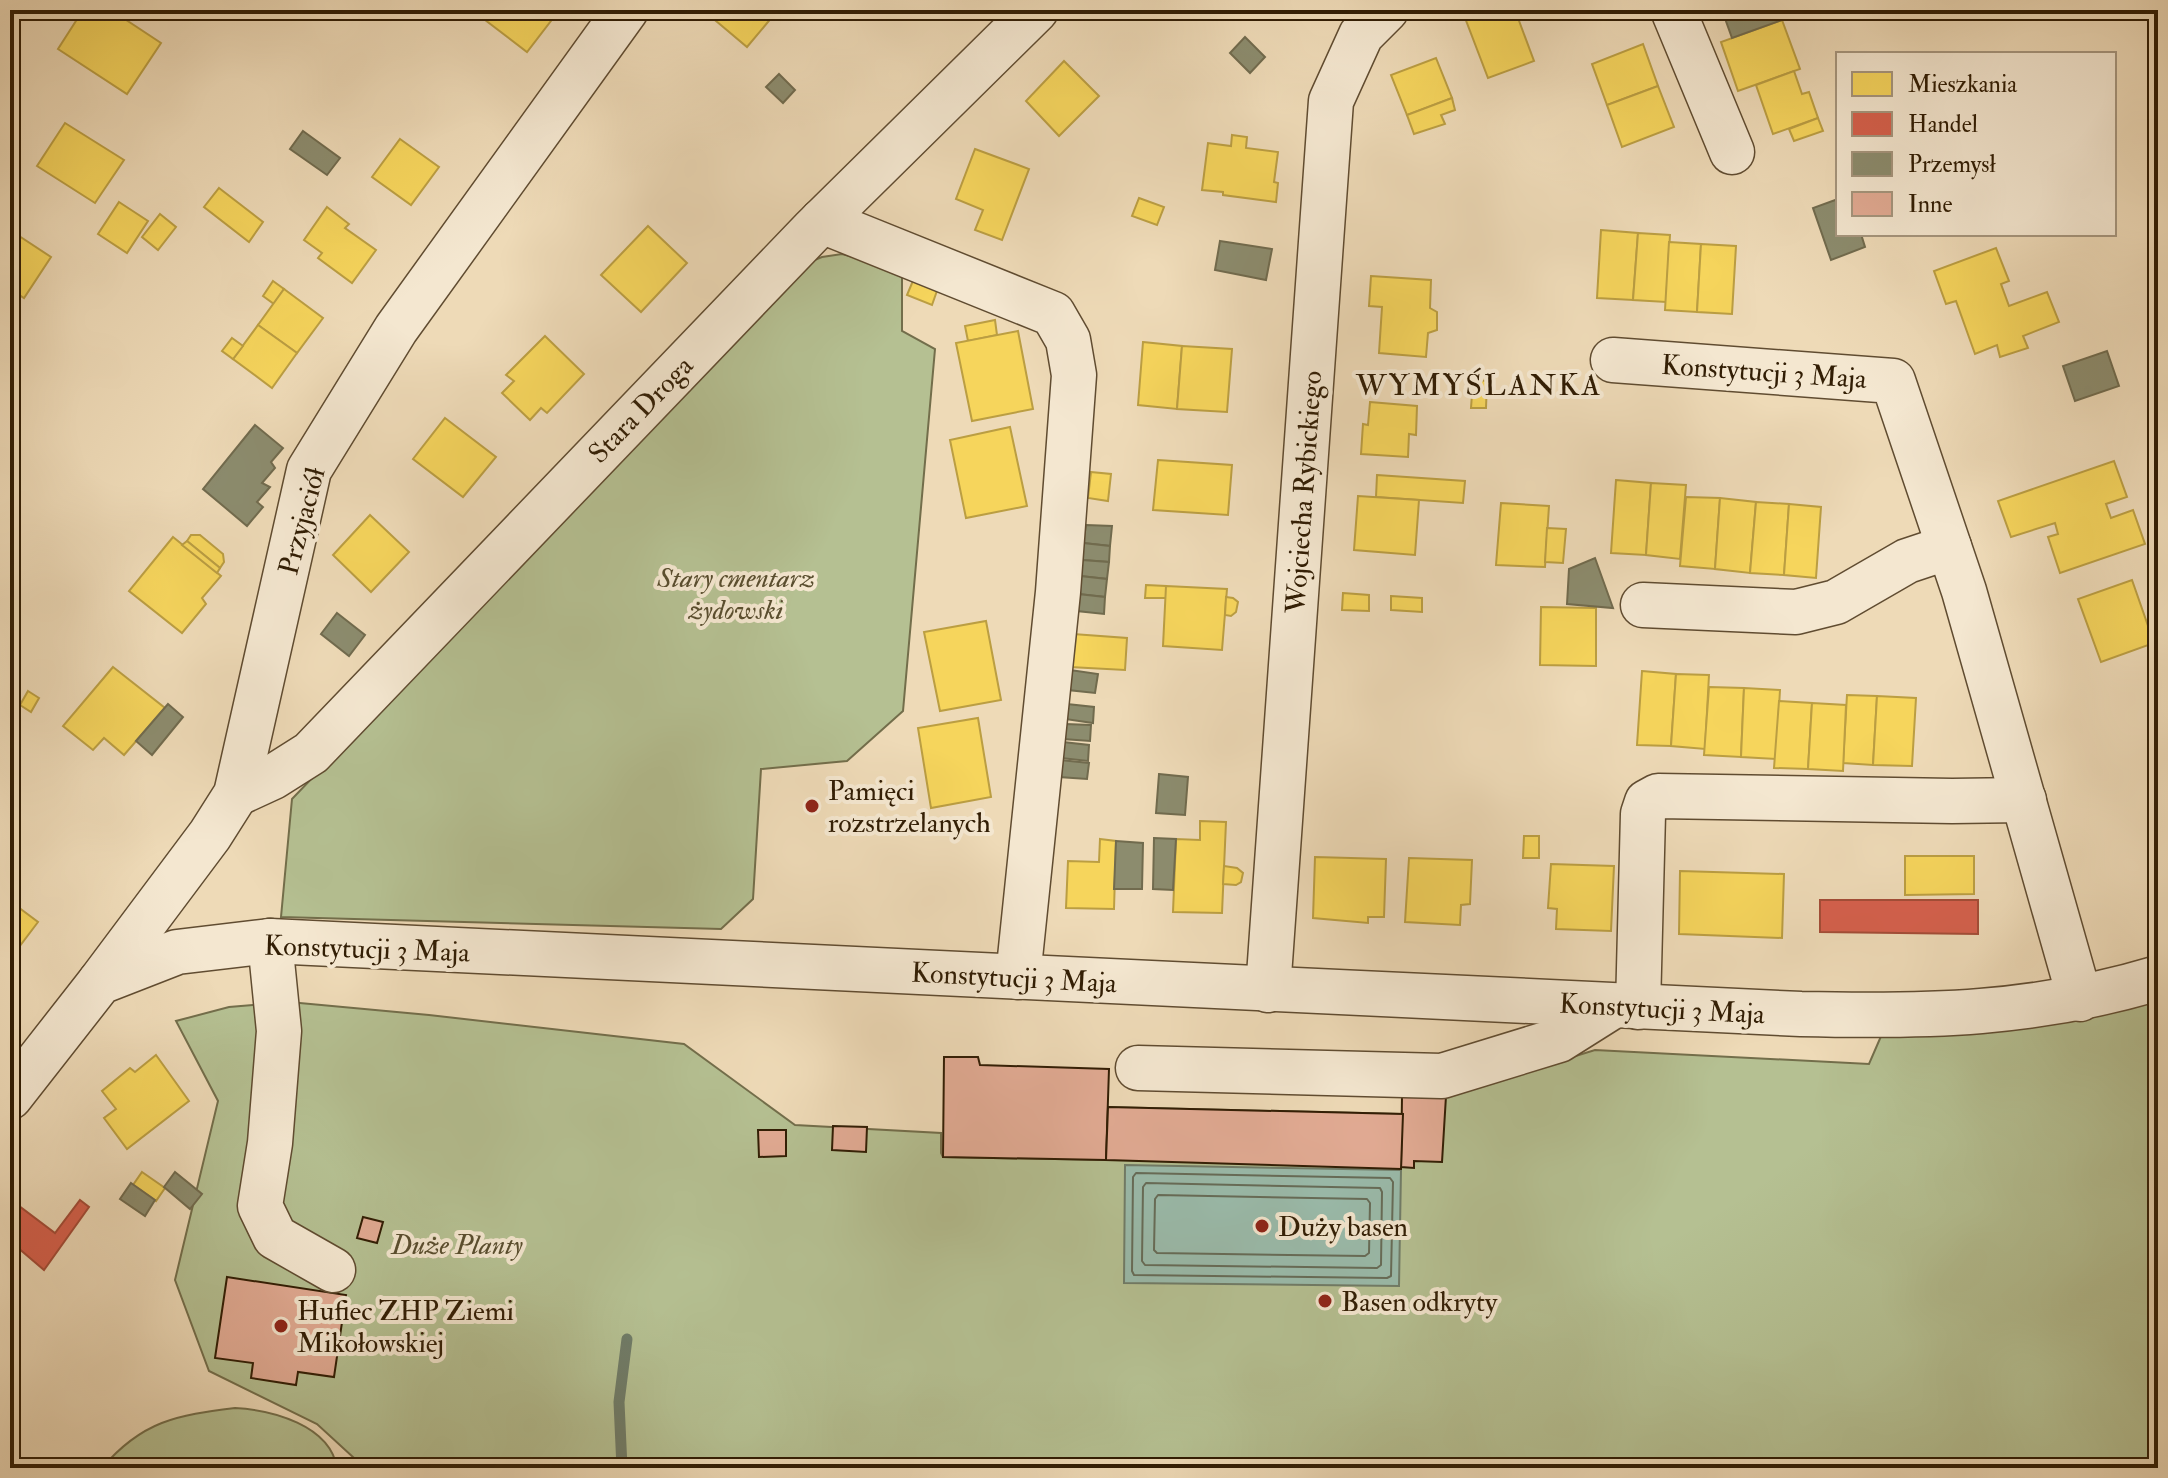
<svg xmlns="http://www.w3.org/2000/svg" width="2168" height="1478" font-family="'IM FELL Double Pica',serif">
  <rect width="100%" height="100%" fill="#eedab7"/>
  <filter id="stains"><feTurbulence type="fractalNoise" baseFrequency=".0025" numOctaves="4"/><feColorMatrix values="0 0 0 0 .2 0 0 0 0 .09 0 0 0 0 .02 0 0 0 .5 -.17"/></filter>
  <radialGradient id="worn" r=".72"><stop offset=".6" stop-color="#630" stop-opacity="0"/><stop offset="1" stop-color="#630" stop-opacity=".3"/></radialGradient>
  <g fill="#b5c092" stroke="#736e4b" stroke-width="2">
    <path d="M842,254L902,270V331L935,349L903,711L847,761L761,769L753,899L721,929L281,917L292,799L807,263L822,257Z"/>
    <path d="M2158,996V1468H355L354,1458L317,1424L209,1371L175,1280L218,1101L176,1021L229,1007L289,1002L429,1015L684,1044L795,1125L941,1133V1153L943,1157L1106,1160L1108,1107L1403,1114L1446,1096L1595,1050L1869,1064L1882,1034Z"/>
    <path d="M235,1408C272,1410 330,1425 337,1468H102C142,1421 177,1415 235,1408Z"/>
  </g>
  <path fill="#9abbab" stroke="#707c68" stroke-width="2" d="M1125,1165L1401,1170L1399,1286L1124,1283Z"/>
  <g fill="#f6d55c" stroke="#bb9e42" stroke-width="2">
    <path d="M83,10H111L161,43L127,94L58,49Z"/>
    <path d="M472,10H552L557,13L527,52Z"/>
    <path d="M703,10H778L747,47Z"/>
    <path d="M1462,10H1515L1534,61L1488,78Z"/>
    <path d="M1782,20L1800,69L1738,91L1721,42Z"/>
    <path d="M1643,44L1658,86L1607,105L1592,64Z"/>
    <path d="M1436,58L1452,98L1407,115L1391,75Z"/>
    <path d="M1064,61L1099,96L1059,136L1026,101Z"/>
    <path d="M1794,71L1802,94L1809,92L1818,118L1773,134L1756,85Z"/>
    <path d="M1658,86L1674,127L1622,147L1607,105Z"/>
    <path d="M1452,98L1455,110L1441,115L1445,124L1414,134L1407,115Z"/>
    <path d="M1818,118L1823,131L1794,141L1789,129Z"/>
    <path d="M65,123L124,160L95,203L37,166Z"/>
    <path d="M1232,135L1247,137L1246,148L1278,152L1274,182L1278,183L1276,202L1223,195V192L1202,190L1208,143L1231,146Z"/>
    <path d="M400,139L439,167L411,205L372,177Z"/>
    <path d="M975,149L1029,169L1002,240L975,230L983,210L956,199Z"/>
    <path d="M219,188L263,222L249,242L204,207Z"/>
    <path d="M1139,198L1164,207L1157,225L1132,216Z"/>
    <path d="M119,202L148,221L127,253L98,234Z"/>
    <path d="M327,207L349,224L345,228L376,250L352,283L318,258L322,253L304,240Z"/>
    <path d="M160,214L176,227L158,250L142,237Z"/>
    <path d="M648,226L687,263L641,312L601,275Z"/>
    <path d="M10,230L51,257L24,298L10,289Z"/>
    <path d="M1601,230L1638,233L1633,300L1597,298Z"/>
    <path d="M1638,233L1670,235L1666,302L1633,300Z"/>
    <path d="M1669,242L1701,244L1697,312L1665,310Z"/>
    <path d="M1701,244L1736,246L1732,314L1697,312Z"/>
    <path d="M1996,248L2009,281L2001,284L2009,306L2047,292L2059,322L2023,336L2028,348L2000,357L1997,345L1975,354L1956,301L1946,304L1934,271Z"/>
    <path d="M915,276L939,285L932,305L907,295Z"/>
    <path d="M1371,276L1431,280L1430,308L1437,312V330L1428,333L1426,357L1379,353L1382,307L1369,306Z"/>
    <path d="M273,281L284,289L274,304L263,296Z"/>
    <path d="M284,289L323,318L297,353L258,325Z"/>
    <path d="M995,320L997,335L968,341L965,326Z"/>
    <path d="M258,325L297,353L272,388L233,359Z"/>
    <path d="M1018,331L1033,409L972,421L956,343Z"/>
    <path d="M545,336L584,374L547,413L541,408L530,420L502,393L514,381L506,375Z"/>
    <path d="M232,338L243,346L233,359L222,351Z"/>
    <path d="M1143,342L1182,346L1177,409L1138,405Z"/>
    <path d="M1182,346L1232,349L1227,412L1177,409Z"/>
    <path d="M1473,380L1487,381L1486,408H1471Z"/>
    <path d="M1370,402L1417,406L1416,435L1409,434L1408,457L1361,454L1363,424L1368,425Z"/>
    <path d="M445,418L496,457L463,497L413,459Z"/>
    <path d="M1010,427L1027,506L966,518L950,440Z"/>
    <path d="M1158,460L1232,465L1228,515L1153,510Z"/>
    <path d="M2114,461L2127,497L2106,504L2111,518L2133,510L2145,544L2060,573L2048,537L2058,534L2055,523L2011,537L1998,501Z"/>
    <path d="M1091,472L1111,474L1108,501L1088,498Z"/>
    <path d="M1377,475L1465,481L1463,503L1376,497Z"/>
    <path d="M1616,480L1651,483L1646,555L1611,553Z"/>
    <path d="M1651,483L1686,485L1680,559L1646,555Z"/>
    <path d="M1358,496L1419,500L1415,555L1354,550Z"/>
    <path d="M1686,497L1720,498L1715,569L1680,566Z"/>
    <path d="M1720,498L1756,502L1750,573L1715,569Z"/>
    <path d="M1756,502L1789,504L1784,575L1750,573Z"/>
    <path d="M1501,503L1549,506L1545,567L1496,565Z"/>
    <path d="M1789,504L1821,507L1816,578L1784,575Z"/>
    <path d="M370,515L409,552L371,592L333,555Z"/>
    <path d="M1547,528L1566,529L1563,563L1545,562Z"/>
    <path d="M191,535H200L223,554L224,562L220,568L187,541Z"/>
    <path d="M173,537L221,576L202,598L206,604L182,633L129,591Z"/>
    <path d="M187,541L220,568L217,573L182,545Z"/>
    <path d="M2132,580L2154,643L2101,662L2078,599Z"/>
    <path d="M1146,585L1166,586V598H1145Z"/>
    <path d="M1166,586L1227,589L1222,650L1163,646Z"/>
    <path d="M1343,593L1369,595V611L1342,610Z"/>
    <path d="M1391,596L1422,598V612L1391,610Z"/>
    <path d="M1226,597L1233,598L1238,602L1236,612L1231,616L1225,615Z"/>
    <path d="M1541,607L1596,608V666L1540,665Z"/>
    <path d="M986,621L1001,700L940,711L924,632Z"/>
    <path d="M1073,634L1127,638L1125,670L1070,667Z"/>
    <path d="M113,667L165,708L124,755L104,738L93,750L63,726Z"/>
    <path d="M1642,671L1676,674L1671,746L1637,745Z"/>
    <path d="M1676,674L1709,675L1705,749L1671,746Z"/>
    <path d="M1709,687L1744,688L1741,757L1704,755Z"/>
    <path d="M1744,688L1780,690L1776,759L1741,757Z"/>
    <path d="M28,691L39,698L31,712L20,705Z"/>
    <path d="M1847,695L1877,696L1873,765L1843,763Z"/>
    <path d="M1877,696L1916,698L1912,766L1873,765Z"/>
    <path d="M1779,701L1812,703L1808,769L1774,768Z"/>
    <path d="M1812,703L1846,705L1843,771L1808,769Z"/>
    <path d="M978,718L991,797L931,808L918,728Z"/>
    <path d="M1200,821L1226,822L1222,913L1173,912L1176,839L1200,840Z"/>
    <path d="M1524,836H1539V858H1523Z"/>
    <path d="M1100,839L1116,841L1114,909L1066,908L1068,861L1099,862Z"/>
    <path d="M1905,856H1974V894L1905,895Z"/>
    <path d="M1315,857L1386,859L1384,917H1368V923L1313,918Z"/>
    <path d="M1409,858L1472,860L1470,904L1461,905L1460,925L1405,922Z"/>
    <path d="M1551,864L1614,866L1611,931L1556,929L1557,909L1548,908Z"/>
    <path d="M1224,866L1237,868L1243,873L1241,882L1236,885L1223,884Z"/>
    <path d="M1680,871L1784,874L1782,938L1679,934Z"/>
    <path d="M10,901L38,922L10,959Z"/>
    <path d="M156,1055L189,1101L127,1149L104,1118L116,1109L102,1091L130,1068L135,1072Z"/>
    <path d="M142,1172L165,1188L156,1201L133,1185Z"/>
  </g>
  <g fill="#d6604d" stroke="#a44c37" stroke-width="2">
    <path d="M1820,900H1978V934L1820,932Z"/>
    <path d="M80,1200L89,1207L44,1270L10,1241V1218L19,1206L55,1233Z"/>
  </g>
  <g fill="#8c8c6e" stroke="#716b4e" stroke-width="2">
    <path d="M1722,10H1779L1782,20L1732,38Z"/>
    <path d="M1245,37L1265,57L1250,73L1230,53Z"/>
    <path d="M779,74L795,90L783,103L766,87Z"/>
    <path d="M303,131L340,158L327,175L290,149Z"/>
    <path d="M1838,199V234H1861L1865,247L1831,260L1813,208Z"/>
    <path d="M1220,241L1272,249L1266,280L1215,270Z"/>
    <path d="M2107,351L2119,386L2075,401L2063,366Z"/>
    <path d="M255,425L283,448L271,462L275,468L262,483L270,487L257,502L263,507L247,526L203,489Z"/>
    <path d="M1086,525L1112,526L1110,546L1083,543Z"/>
    <path d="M1083,543L1110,546L1109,562L1082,560Z"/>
    <path d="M1595,558L1613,608L1567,604L1569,569Z"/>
    <path d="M1082,560L1109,562L1107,579L1080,576Z"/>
    <path d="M1080,576L1107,579L1105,597L1078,594Z"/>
    <path d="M1078,594L1105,597L1104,614L1077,611Z"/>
    <path d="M337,613L365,635L349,656L321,634Z"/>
    <path d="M1070,670L1098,674L1095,693L1068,690Z"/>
    <path d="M168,704L183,717L152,755L136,741Z"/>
    <path d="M1067,704L1094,707L1093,723L1065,719Z"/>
    <path d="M1065,724L1091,725L1090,741L1063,739Z"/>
    <path d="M1063,742L1089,745L1088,761L1061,758Z"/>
    <path d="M1060,760L1089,763L1087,779L1059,777Z"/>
    <path d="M1159,774L1188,777L1185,815L1156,813Z"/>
    <path d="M1154,838L1176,839L1173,890L1153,889Z"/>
    <path d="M1116,841L1143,843L1142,889H1114Z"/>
    <path d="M175,1172L202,1194L190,1209L164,1187Z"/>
    <path d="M131,1183L155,1200L145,1216L120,1199Z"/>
  </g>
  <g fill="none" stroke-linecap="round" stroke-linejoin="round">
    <g stroke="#666c58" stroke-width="2">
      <path d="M1136,1173L1390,1178L1393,1182L1391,1276L1387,1278L1134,1275L1132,1271L1133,1177Z"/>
      <path d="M1146,1183L1380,1188L1382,1192L1381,1265L1377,1268L1145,1265L1142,1261L1143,1187Z"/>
      <path d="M1158,1195L1367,1199L1370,1203L1369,1253L1365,1256L1157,1253L1154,1250L1155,1199Z"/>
    </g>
    <path stroke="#707c68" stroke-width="11" d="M622,1468L619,1402L627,1339"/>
  </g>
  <g fill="#e2ab94" stroke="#311d04" stroke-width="2">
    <path d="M944,1057H978L980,1065L1109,1069L1106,1160L943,1157Z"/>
    <path d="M1402,1096H1446L1442,1162L1414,1161V1168L1401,1167Z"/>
    <path d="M1108,1107L1403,1114L1401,1169L1106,1160Z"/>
    <path d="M833,1126L867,1127L866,1152L832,1150Z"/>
    <path d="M758,1130H786V1156L759,1157Z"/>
    <path d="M363,1217L383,1222L377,1243L357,1238Z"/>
    <path d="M227,1277L346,1295L334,1377L298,1372L296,1385L251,1378L253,1363L215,1358Z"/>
  </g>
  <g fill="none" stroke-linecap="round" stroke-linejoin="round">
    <defs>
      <g id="minor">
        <path d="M1673,10L1732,152"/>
        <path d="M822,221L1053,314L1068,340L1074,375L1058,592L1018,977"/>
        <path d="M1613,360L1893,381L1964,591L2080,999"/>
        <path d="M1643,605L1796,612L1836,602L1907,561L1949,547"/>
        <path d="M236,794L273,777L311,753L812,231L1036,10"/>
        <path d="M270,941L279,1031L270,1143L260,1206L275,1237L333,1270"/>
        <path d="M100,982L210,835L236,794L309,470L396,329L626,10"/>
        <path d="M1268,990L1331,101L1361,35L1386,10"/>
        <path d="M1638,1007L1643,814L1647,802L1658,796L1952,801L2024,800"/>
        <path d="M1138,1068L1442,1076L1559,1040L1613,1006"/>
        <path d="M10,1097L100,982L177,952L270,941L1801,1014C1928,1017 2035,1015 2158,978"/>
      </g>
    </defs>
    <use href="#minor" stroke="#604c31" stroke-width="47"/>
    <use href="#minor" stroke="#f4e7d0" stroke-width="44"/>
  </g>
  <g fill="#8f2418" stroke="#f4e7d0" stroke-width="3">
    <circle cx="812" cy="806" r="8"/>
    <circle cx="1262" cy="1226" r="8"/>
    <circle cx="1325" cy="1301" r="8"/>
    <circle cx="281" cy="1326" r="8"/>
  </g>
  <g text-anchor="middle" stroke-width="8" stroke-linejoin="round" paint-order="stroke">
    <g font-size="28" fill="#311d04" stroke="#f4e7d0">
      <text transform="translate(1764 371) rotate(4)" y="10">Konstytucji 3 Maja</text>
      <text transform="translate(640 409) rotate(-46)" y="10">Stara Droga</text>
      <text transform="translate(1303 492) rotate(-86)" y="10">Wojciecha Rybickiego</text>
      <text transform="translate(301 521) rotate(-75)" y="10">Przyjaciół</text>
      <text transform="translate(367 948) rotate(2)" y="10">Konstytucji 3 Maja</text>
      <text transform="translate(1014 977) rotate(3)" y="10">Konstytucji 3 Maja</text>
      <text transform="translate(1662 1008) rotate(3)" y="10">Konstytucji 3 Maja</text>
    </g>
    <g font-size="28" font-style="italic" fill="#594e2f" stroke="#f4e7d0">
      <text x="736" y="587">Stary cmentarz<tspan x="736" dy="32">żydowski</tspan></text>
      <text x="457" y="1254">Duże Planty</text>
    </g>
    <g font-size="28" fill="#311d04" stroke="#f4e7d0" text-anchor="start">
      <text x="828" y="800">Pamięci<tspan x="828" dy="32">rozstrzelanych</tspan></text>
      <text x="1278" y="1236">Duży basen</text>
      <text x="1341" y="1311">Basen odkryty</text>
      <text x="297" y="1320">Hufiec ZHP Ziemi<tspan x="297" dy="32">Mikołowskiej</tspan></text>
    </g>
    <g font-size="30" letter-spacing="2" fill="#311d04" stroke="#f4e7d0">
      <text x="1479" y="395">WYMYŚLANKA</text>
    </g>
  </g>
  <rect width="2168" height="1478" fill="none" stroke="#eedab7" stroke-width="40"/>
  <rect x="12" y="12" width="2144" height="1454" fill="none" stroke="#311d04" stroke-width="4"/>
  <rect x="20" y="20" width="2128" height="1438" fill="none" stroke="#311d04" stroke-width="2"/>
  <rect x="1836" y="52" width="280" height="184" fill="#f4e7d0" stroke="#a6967e" stroke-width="2"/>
  <rect x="1852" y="72" width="40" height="24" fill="#f6d55c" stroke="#a6967e" stroke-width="2"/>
  <text x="1908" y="92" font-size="24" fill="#311d04">Mieszkania</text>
  <rect x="1852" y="112" width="40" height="24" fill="#d6604d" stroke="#a6967e" stroke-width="2"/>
  <text x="1908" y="132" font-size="24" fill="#311d04">Handel</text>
  <rect x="1852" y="152" width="40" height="24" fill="#8c8c6e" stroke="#a6967e" stroke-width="2"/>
  <text x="1908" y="172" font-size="24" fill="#311d04">Przemysł</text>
  <rect x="1852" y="192" width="40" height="24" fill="#e2ab94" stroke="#a6967e" stroke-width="2"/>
  <text x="1908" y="212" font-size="24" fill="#311d04">Inne</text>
  <rect width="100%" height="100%" filter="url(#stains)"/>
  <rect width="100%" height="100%" fill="url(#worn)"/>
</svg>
